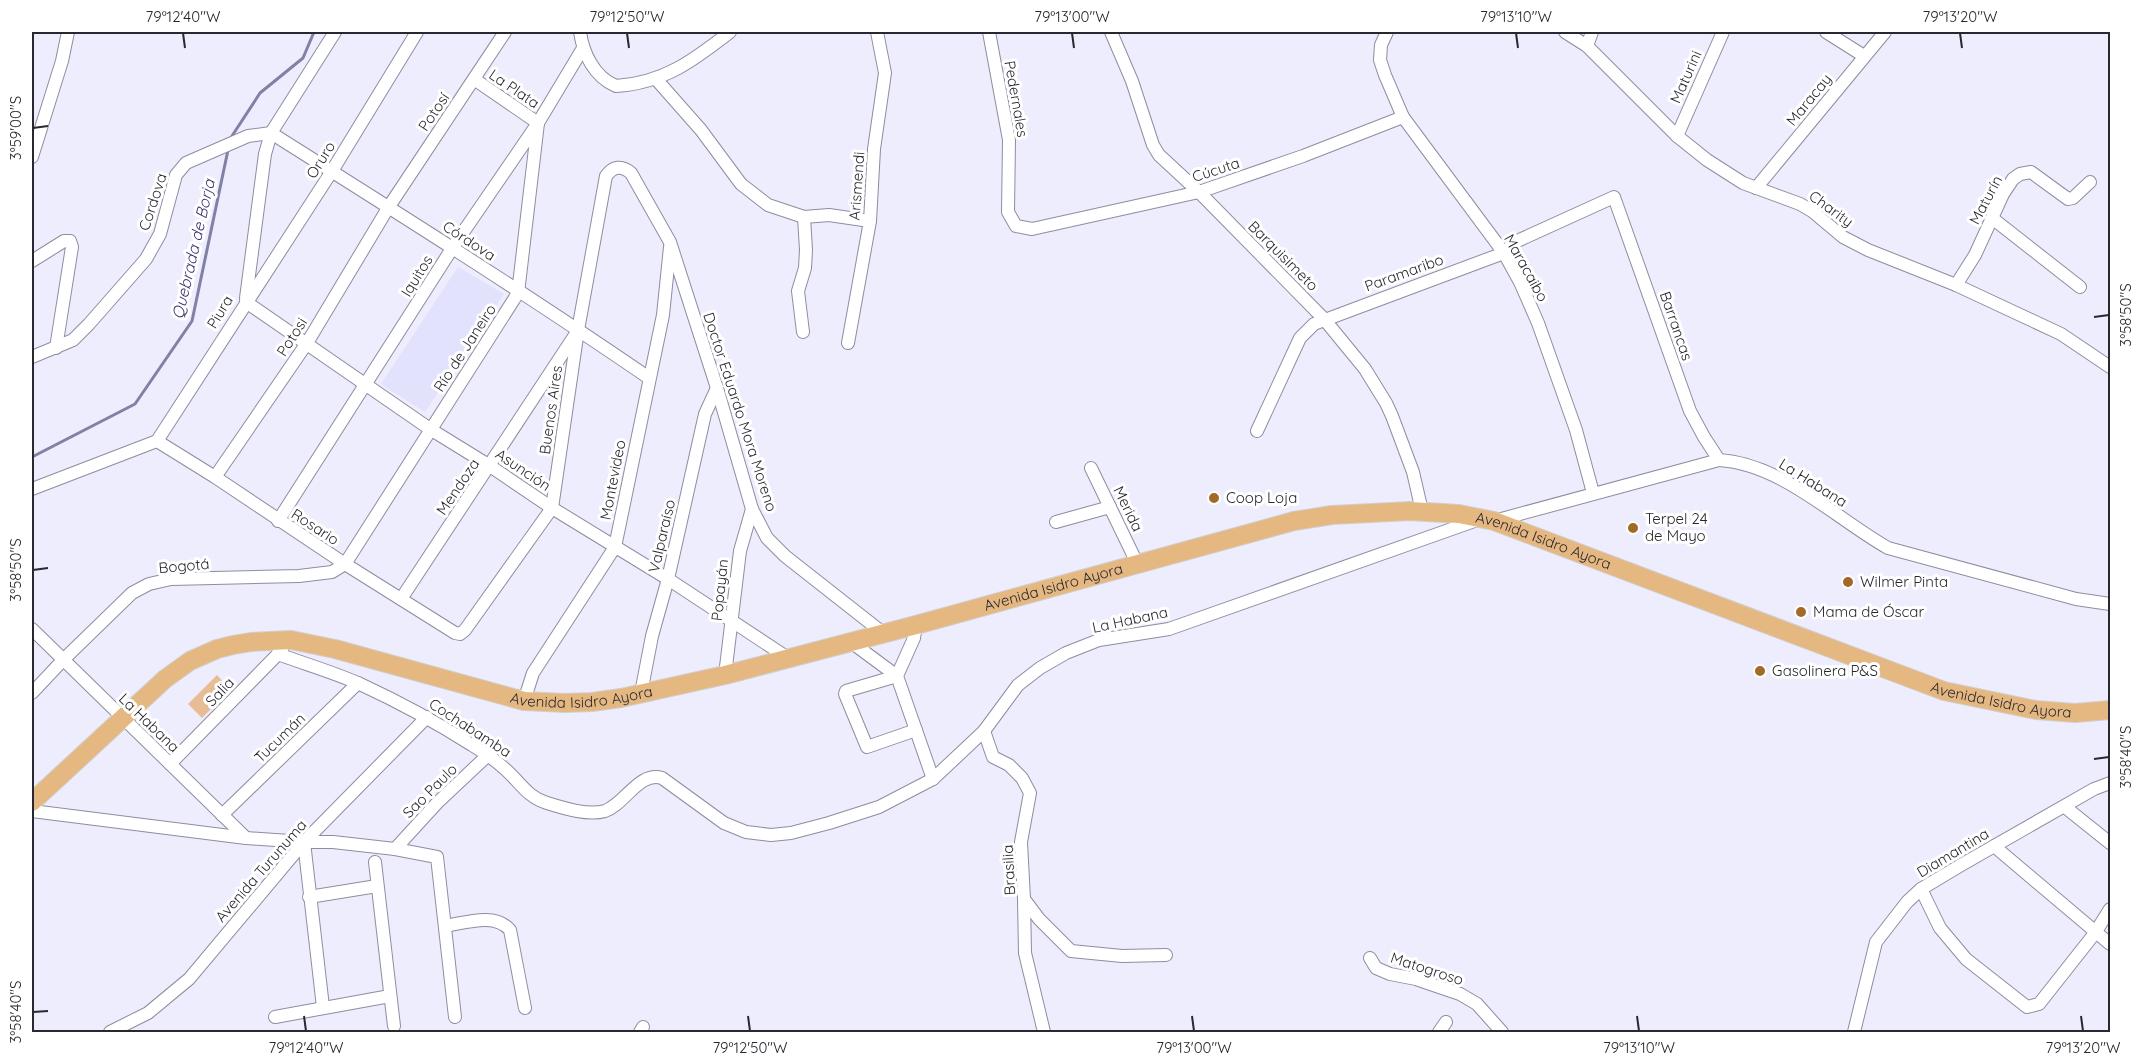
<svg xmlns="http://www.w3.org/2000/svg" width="2142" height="1064" font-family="Quicksand,sans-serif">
  <rect width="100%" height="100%" fill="#eeedfd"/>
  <path fill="#e3e2fd" d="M458,267L504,294L425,412L381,384Z"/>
  <path fill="#e6bd94" d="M217,675L230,690L202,718L188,704Z"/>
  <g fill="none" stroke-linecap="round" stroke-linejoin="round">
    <g stroke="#8380a6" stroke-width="3">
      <path d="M230,139L260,93L303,58L314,32"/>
      <path d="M32,457L135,404L192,321L228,150"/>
    </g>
    <defs>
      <g id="street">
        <path d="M580,32C583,53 594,77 616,86C664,83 694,60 730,32"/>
        <path d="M989,32L1009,140L1008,212L1016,226L1032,229L1199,192L1303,156L1403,117"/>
        <path d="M1111,32L1132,81L1153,145L1159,155L1199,192L1324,319L1365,369L1386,403L1392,416L1413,472L1422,511"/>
        <path d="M1387,32L1381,45L1380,60L1385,75L1403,117L1504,253L1520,282L1538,323L1576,430L1593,493"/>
        <path d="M1565,32L1587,46L1677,136L1707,160L1743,183L1800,204L1812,211L1843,237L1868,250L1956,285L2061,334L2110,367"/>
        <path d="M1826,32L1864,56"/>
        <path d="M1587,46L1592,32"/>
        <path d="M474,79L538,123"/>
        <path d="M656,79L701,130L741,184L768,205L804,217L829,215L870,221"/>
        <path d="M1677,136L1723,32"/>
        <path d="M32,157L62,61L68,32"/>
        <path d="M1756,188L1885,32"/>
        <path d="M1992,218L2080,287"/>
        <path d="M32,261L64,241H70L72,247L56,348"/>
        <path d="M1956,285L1975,255L2003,194L2013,179L2020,174L2031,172L2068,199L2073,198L2090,182"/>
        <path d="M246,298L265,154L271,133L335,32"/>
        <path d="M246,302L430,429L490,466L552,508L668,579L788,658"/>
        <path d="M803,332L798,291L805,268L806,250L804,217"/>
        <path d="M848,343L870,221L874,149L885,73L877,32"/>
        <path d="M32,357L73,340L89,324L146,259L160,234L176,175L186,163L248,136L271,133C398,213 525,293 649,378"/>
        <path d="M1257,431L1300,338L1314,324L1504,253L1515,242L1614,197L1690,411L1704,437L1719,460"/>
        <path d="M157,441L215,477L345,564L455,633L460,634L465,630L552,508L578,330L606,176C613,166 622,165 631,173L670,242L717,388L752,509L767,538L785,556L883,633"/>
        <path d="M1091,468L1137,563"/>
        <path d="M215,477L307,343L388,208L505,32"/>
        <path d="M32,489L157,441L332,171L417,32"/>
        <path d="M278,521L453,247L538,123L583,48"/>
        <path d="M1494,521L1719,460C1782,464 1835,518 1888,548L2076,599L2110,604"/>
        <path d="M1056,522L1110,507"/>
        <path d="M401,599L575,335"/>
        <path d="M916,625L914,638L897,676L933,779"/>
        <path d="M32,629L246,838"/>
        <path d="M851,642L897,676"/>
        <path d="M278,654C305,664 333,672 360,684C399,702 436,722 472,745C484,752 495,760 505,769C520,782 527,797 547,803C563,808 588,816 605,811C625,804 639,771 662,778L724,823L746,832L771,835L791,833L829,823L879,807L933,779L984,731L1018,685L1040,668L1066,653L1099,640L1169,629L1480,519"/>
        <path d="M725,675L740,551L752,509"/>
        <path d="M897,676L846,691L845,694L867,747L916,730"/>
        <path d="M32,693L63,660L132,593L149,584L171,579L299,576L332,572L345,564L518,293L538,123"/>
        <path d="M641,693L652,636L668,579L705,414L717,388"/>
        <path d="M524,701L533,673L615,547L663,315L670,247"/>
        <path d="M984,731L993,757L1009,765L1022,778L1030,793L1021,842L1024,899L1039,919L1071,951L1122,956L1166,955"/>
        <path d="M170,764L282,650"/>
        <path d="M2065,807L2110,843"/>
        <path d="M32,811L246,838L304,842H333L395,849L437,857L455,1017"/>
        <path d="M222,815L358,683"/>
        <path d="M304,842L323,1007"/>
        <path d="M1994,846L2110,944"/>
        <path d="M395,849L437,803L488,755"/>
        <path d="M375,862L394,1026"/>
        <path d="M1921,889L1940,928L1966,959L2027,1007L2039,1004L2095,933L2110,909"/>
        <path d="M309,897L377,886"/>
        <path d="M1024,899L1025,953L1044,1032"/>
        <path d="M445,926C465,923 495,912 510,930L525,1008"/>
        <path d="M1370,958L1376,968L1390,974L1416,979L1460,994L1477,1004L1502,1032"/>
        <path d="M275,1017L390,996"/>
        <path d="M110,1032L148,1013L189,979L304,842L427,717"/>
        <path d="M640,1032L643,1027"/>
        <path d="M1439,1032L1446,1022"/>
        <path d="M1854,1032L1876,942L1907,902L1921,889L1961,865L2094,789L2110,783"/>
      </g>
      <g id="primary">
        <path id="s1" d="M32,802L165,679L190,661L217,649L233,645L251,642L291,640L335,649L524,701L565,703L592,702L621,698L725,675L916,625L1294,521L1332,515L1410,511L1459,514L1494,521L1944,691L2036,710L2075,713L2110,710"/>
      </g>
    </defs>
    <use href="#street" stroke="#8e8d9f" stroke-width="14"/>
    <use href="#primary" stroke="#d0d0d1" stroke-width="20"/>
    <use href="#street" stroke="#fff" stroke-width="12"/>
    <use href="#primary" stroke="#e6b881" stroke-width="18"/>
  </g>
  <path fill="none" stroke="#292830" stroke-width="2" d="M183,33L185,48M627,33L629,48M1072,33L1074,48M1516,33L1518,48M1960,33L1962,48M33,128L48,126M2094,317L2109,315M33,570L48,568M2094,759L2109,757M33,1012L48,1011M304,1016L306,1031M748,1016L750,1031M1192,1016L1194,1031M1637,1016L1639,1031M2081,1016L2083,1031"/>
  <g fill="#a26927" stroke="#fff" stroke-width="2">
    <circle cx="1214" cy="498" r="6"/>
    <circle cx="1633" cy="528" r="6"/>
    <circle cx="1848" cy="582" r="6"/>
    <circle cx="1801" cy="612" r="6"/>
    <circle cx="1760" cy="671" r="6"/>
  </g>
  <g text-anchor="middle" stroke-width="6" stroke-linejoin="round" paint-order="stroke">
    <g font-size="15" fill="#292830" stroke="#fff">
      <text transform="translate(1686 77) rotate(-66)" y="5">Maturini</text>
      <text transform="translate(514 89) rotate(34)" y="5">La Plata</text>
      <text transform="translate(1016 99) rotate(80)" y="5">Pedernales</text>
      <text transform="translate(1809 100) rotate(-51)" y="5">Maracay</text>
      <text transform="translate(434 112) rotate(-56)" y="5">Potosí</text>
      <text transform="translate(321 160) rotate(-58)" y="5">Oruro</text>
      <text transform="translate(1216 170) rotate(-18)" y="5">Cúcuta</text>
      <text transform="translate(857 186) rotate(-86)" y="5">Arismendi</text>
      <text transform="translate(1986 200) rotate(-62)" y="5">Maturín</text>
      <text transform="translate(153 202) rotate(-72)" y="5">Cordova</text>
      <text transform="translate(1831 209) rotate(36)" y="5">Charity</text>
      <text transform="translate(469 241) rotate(33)" y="5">Córdova</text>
      <text transform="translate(1283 256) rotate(45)" y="5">Barquisimeto</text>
      <text transform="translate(1526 268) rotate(61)" y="5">Maracaibo</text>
      <text transform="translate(1404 273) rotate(-20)" y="5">Paramaribo</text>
      <text transform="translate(417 276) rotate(-58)" y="5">Iquitos</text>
      <text transform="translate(220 312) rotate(-59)" y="5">Piura</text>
      <text transform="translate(1676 326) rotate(71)" y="5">Barrancas</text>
      <text transform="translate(292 337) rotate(-57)" y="5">Potosi</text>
      <text transform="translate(465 348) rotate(-57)" y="5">Río de Janeiro</text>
      <text transform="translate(551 410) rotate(-82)" y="5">Buenos Aires</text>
      <text transform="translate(740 412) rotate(72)" y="5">Doctor Eduardo Mora Moreno</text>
      <text transform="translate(523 470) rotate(34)" y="5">Asunción</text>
      <text transform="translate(613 480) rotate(-79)" y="5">Montevideo</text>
      <text transform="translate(1813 483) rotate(32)" y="5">La Habana</text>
      <text transform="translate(458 487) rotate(-56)" y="5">Mendoza</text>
      <text transform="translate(1128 509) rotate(64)" y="5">Merida</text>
      <text transform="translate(315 527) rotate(33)" y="5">Rosario</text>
      <text transform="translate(662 536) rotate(-77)" y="5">Valparaíso</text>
      <text dy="5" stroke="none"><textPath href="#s1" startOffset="1605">Avenida Isidro Ayora</textPath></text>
      <text transform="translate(184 566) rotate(-5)" y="5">Bogotá</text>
      <text dy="5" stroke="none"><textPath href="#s1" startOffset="1101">Avenida Isidro Ayora</textPath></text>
      <text transform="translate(720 590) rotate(-84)" y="5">Popayán</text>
      <text transform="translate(1130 620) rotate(-12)" y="5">La Habana</text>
      <text transform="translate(220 692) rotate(-46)" y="5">Salia</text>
      <text dy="5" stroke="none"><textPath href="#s1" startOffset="615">Avenida Isidro Ayora</textPath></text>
      <text dy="5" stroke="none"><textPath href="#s1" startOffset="2091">Avenida Isidro Ayora</textPath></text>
      <text transform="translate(149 723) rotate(44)" y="5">La Habana</text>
      <text transform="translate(470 728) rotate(33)" y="5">Cochabamba</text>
      <text transform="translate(280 738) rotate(-44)" y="5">Tucumán</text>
      <text transform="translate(430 791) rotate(-45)" y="5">Sao Paulo</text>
      <text transform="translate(1953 853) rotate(-31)" y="5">Diamantina</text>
      <text transform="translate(1009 870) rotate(-93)" y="5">Brasilia</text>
      <text transform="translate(261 871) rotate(-49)" y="5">Avenida Turunuma</text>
      <text transform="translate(1427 969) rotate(18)" y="5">Matogroso</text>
    </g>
    <g font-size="15" fill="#292830" stroke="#fff" text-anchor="start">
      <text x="1226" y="503">Coop Loja</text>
      <text x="1645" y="524">Terpel 24<tspan x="1645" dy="17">de Mayo</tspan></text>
      <text x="1860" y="587">Wilmer Pinta</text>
      <text x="1813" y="617">Mama de Óscar</text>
      <text x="1772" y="676">Gasolinera P&amp;S</text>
    </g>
    <g font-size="16" font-style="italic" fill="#3c3270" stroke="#fff">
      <text transform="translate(193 249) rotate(-77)" y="6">Quebrada de Borja</text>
    </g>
  </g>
  <rect width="2142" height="1064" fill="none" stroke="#ffffff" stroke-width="66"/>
  <rect x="33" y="33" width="2076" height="998" fill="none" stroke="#292830" stroke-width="2"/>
  <g font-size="15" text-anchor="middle" fill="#292830">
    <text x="183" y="22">79°12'40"W</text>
    <text x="627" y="22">79°12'50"W</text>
    <text x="1072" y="22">79°13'00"W</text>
    <text x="1516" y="22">79°13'10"W</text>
    <text x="1960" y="22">79°13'20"W</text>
    <text transform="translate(16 128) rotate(-90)" y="5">3°59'00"S</text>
    <text transform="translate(2126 315) rotate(-90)" y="5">3°58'50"S</text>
    <text transform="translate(16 570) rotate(-90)" y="5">3°58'50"S</text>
    <text transform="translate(2126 757) rotate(-90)" y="5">3°58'40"S</text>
    <text transform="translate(16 1012) rotate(-90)" y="5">3°58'40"S</text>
    <text x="306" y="1053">79°12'40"W</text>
    <text x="750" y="1053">79°12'50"W</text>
    <text x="1194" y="1053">79°13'00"W</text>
    <text x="1639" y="1053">79°13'10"W</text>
    <text x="2083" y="1053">79°13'20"W</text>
  </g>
</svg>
